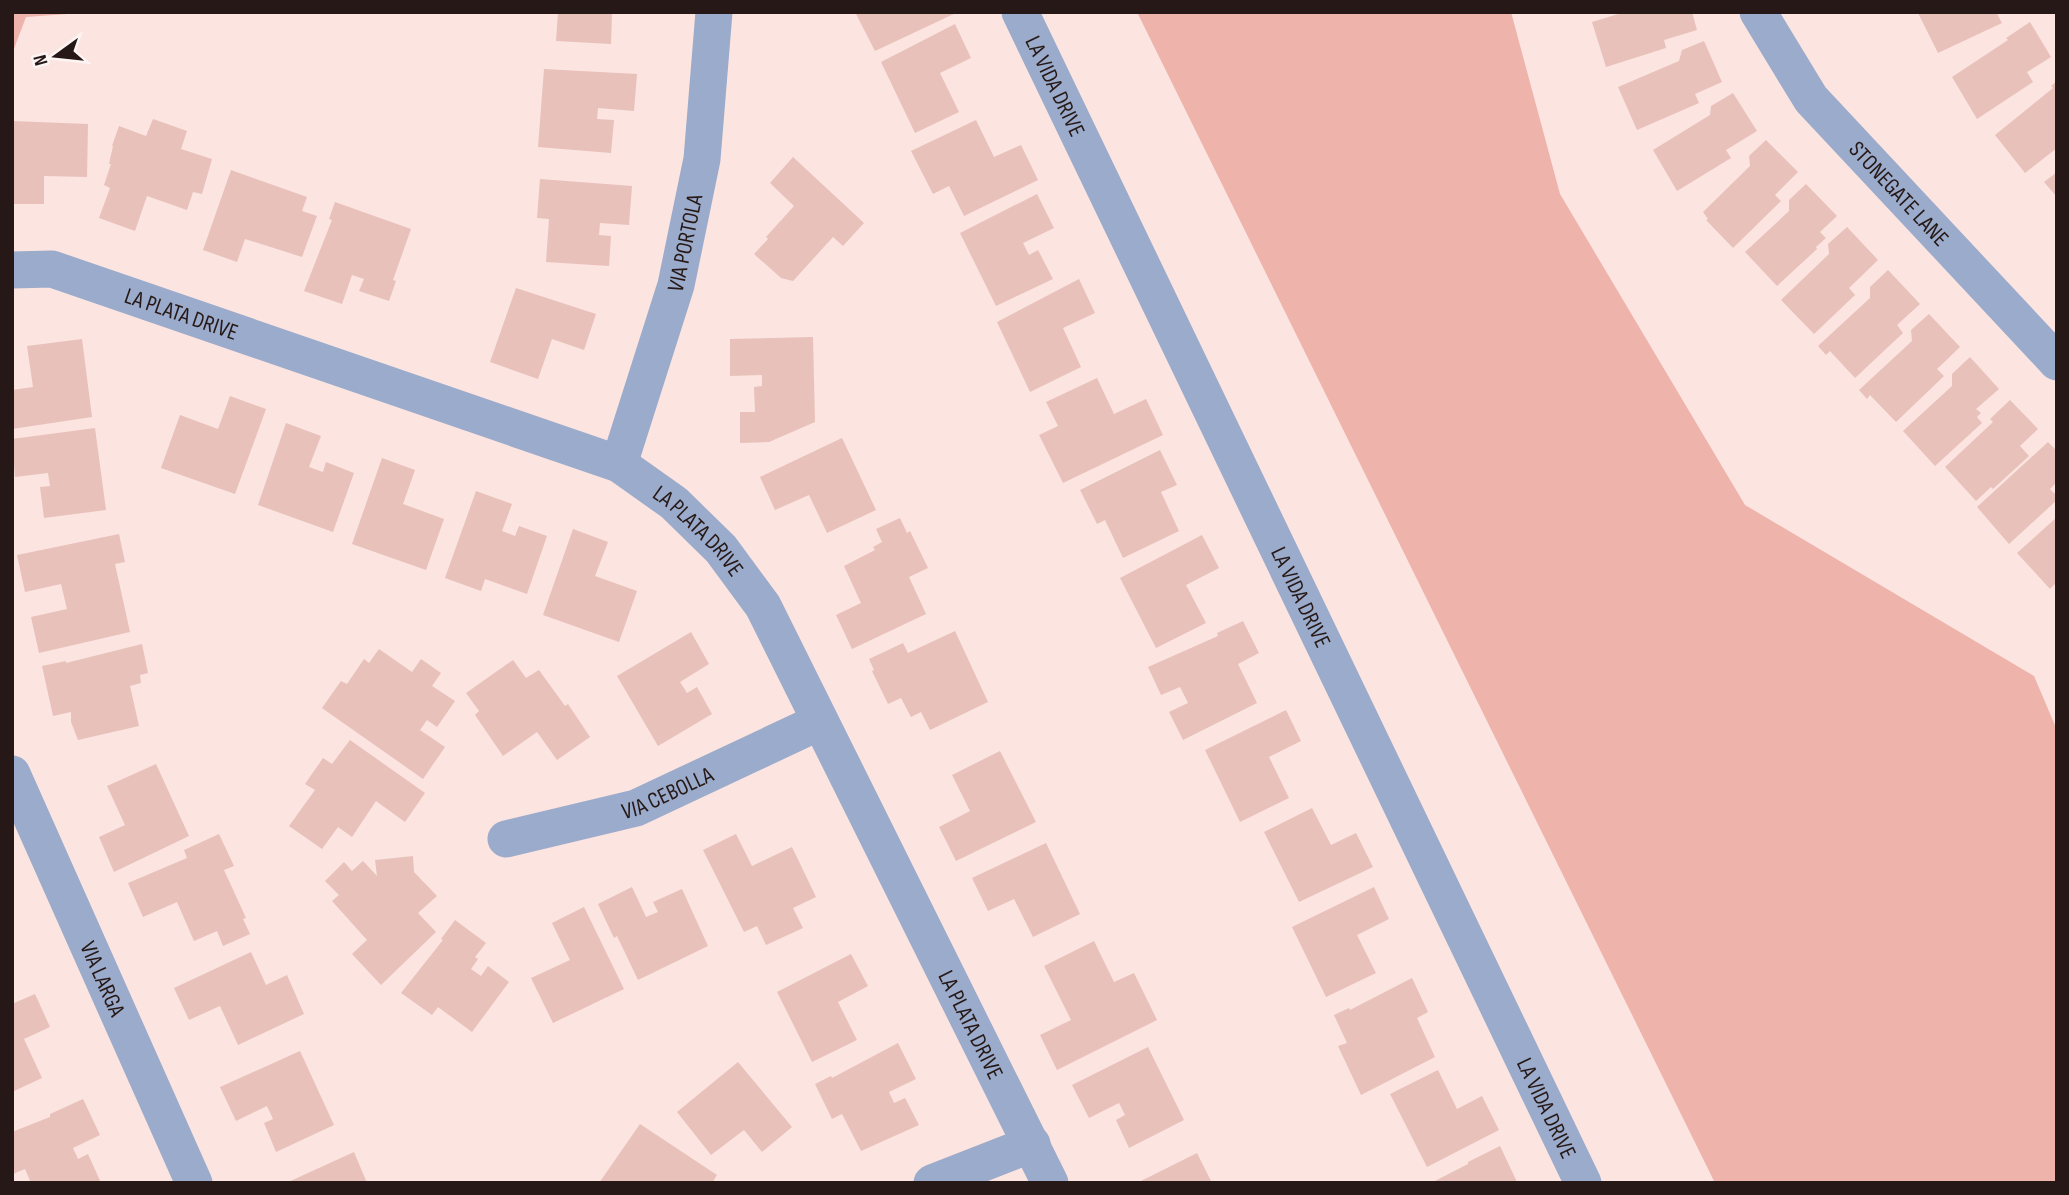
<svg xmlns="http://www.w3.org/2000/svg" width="2069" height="1195" font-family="'Sofia Sans Condensed',sans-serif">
  <rect width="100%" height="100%" fill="#fce4e0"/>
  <g fill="#eeb3ab">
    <path d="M12,12H95L26,17L12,54Z"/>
    <path d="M1137,12H1511L1560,194L1745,505L2034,676L2057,730V1183H1715Z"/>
  </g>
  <g fill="#e8c1bb">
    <path d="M558,12H612L611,44L556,41Z"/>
    <path d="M855,12H958L875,51Z"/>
    <path d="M1625,12H1692L1697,30L1664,40L1666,48L1606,67L1592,22Z"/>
    <path d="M1920,12H1996L2002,23L1938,53L1918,13Z"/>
    <path d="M2030,22L2051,57L2027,72L2033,82L1977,119L1952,77L2008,40L2006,38Z"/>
    <path d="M955,24L971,58L940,73L959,112L915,133L881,62Z"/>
    <path d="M1704,41L1722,82L1695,94L1699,103L1637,130L1618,87L1679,61L1682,50Z"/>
    <path d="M544,69L637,74L634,111L598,108L597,119L614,120L611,153L538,147Z"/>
    <path d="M2057,81V148L2025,173L1995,135L2053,88L2051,86Z"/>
    <path d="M1733,93L1757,131L1726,150L1731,158L1677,191L1653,150L1710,115L1711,106Z"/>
    <path d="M153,119L187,131L181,149L212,159L202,194L193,192L187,210L147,196L135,231L99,218L110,188L104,185L111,164H109L113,146H112L119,126L146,136Z"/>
    <path d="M976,120L994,157L1021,145L1038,180L964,216L949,186L933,194L911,151Z"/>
    <path d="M12,121L88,124L87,177L44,176V204H12Z"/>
    <path d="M1766,140L1798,172L1775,195L1781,201L1733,248L1706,220L1708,219L1703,212L1750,166L1749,156Z"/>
    <path d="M793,157L864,223L843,246L833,237L793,281L781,278L754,254L768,239L766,237L794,206L770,183Z"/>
    <path d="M231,170L307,197L302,211L317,216L302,257L245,239L237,262L203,250Z"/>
    <path d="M2057,172V197L2044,182Z"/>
    <path d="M540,179L632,186L629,225L600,223L599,235L611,236L609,266L546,262L549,219L537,218Z"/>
    <path d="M1806,184L1837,216L1820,232L1826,238L1816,247L1817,249L1777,286L1745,252L1789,211V200Z"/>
    <path d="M1037,194L1054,228L1023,243L1029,255L1038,250L1053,279L996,306L960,233Z"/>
    <path d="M335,202L411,229L393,280L396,281L389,301L359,291L364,279L352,275L342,304L304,291L332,220L329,219Z"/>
    <path d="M1847,227L1878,260L1849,288L1855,295L1814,334L1781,300L1829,254L1828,244Z"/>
    <path d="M1888,270L1920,304L1897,325L1903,333L1855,378L1830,351L1826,355L1818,346L1870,298V287Z"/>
    <path d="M1079,279L1095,313L1063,328L1081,367L1030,392L997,322Z"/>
    <path d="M516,288L596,314L584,350L552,339L538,379L490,362Z"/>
    <path d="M1929,314L1960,347L1937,369L1944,376L1896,422L1870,395L1867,399L1859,390L1912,341L1911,330Z"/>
    <path d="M813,337L815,422L769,442L740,443V412H755L754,387L762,386V375L730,376V339Z"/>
    <path d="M82,339L92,417L12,429V390L33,387L27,346Z"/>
    <path d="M1970,357L1999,389L1976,409L1981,413L1977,417L1982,423L1935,466L1903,431L1952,386V374Z"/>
    <path d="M1097,378L1114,414L1146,399L1163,435L1063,483L1039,435L1058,426L1046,402Z"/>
    <path d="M230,396L266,409L235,494L161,468L180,415L218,429Z"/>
    <path d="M2010,400L2038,429L2020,446L2029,456L1993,489L1991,487L1976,501L1945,467L1993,422L1990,419Z"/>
    <path d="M286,423L321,436L309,467L323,472L326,462L354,473L333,532L258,505Z"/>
    <path d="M95,428L106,510L44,518L40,487L50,486L48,473L15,477L12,439Z"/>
    <path d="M842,438L876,510L827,533L809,495L775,510L760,477Z"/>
    <path d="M2048,442L2057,451V482L2050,489L2057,496V500L2009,544L1977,507Z"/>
    <path d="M1160,450L1177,485L1161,492L1179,531L1123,558L1105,520L1097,524L1080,490Z"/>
    <path d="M382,458L415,470L403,504L444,519L426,570L352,544Z"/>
    <path d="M476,491L512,504L502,531L515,536L519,526L547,536L527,594L485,579L481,591L445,578Z"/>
    <path d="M2057,517V582L2050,589L2017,553Z"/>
    <path d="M900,518L907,533L910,531L928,568L909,577L926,614L852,649L836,615L861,603L844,566L875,550L873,547L882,542L876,529Z"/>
    <path d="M573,529L608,542L595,576L637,591L619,642L543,615Z"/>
    <path d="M119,534L125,562L115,564L130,632L39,653L31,617L67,609L61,584L25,592L17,555Z"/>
    <path d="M1202,535L1219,568L1186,585L1206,623L1156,648L1120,578Z"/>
    <path d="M1243,621L1259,653L1238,664L1257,703L1183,740L1169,712L1188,703L1180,687L1161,695L1148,667L1218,636L1217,633Z"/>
    <path d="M955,631L988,702L930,730L921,712L911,717L901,698L888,704L872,671L874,670L869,659L903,643L908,653Z"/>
    <path d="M691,632L709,664L680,682L687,693L697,687L712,714L658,746L617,676Z"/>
    <path d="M142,644L148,673L140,675L141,683L130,686L139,726L78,740L71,722V712L53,716L42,666L66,661V663Z"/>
    <path d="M379,649L412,672L421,659L441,673L432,686L455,701L437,727L427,720L420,730L445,747L423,779L322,708L341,681L347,684L364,659L369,663Z"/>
    <path d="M513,660L526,678L539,670L565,706L568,704L590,737L557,760L537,732L503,756L475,715L479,711L466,693Z"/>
    <path d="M1286,710L1301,741L1269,757L1289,798L1240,822L1205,750Z"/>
    <path d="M350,740L425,793L405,822L376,801L352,837L338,827L322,849L289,826L315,790L305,784L323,758L332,764Z"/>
    <path d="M1000,751L1036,822L956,861L939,827L970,811L952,775Z"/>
    <path d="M156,764L189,836L114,872L99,837L125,825L107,786Z"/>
    <path d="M1312,808L1331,845L1356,833L1373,867L1299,902L1264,832Z"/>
    <path d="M219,834L234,866L224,870L246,918L243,919L250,934L223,946L217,931L194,941L177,902L143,917L128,883L187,858L184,850Z"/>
    <path d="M736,834L752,866L792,847L816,897L793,908L803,928L766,945L757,926L744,932L703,850Z"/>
    <path d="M1046,843L1080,914L1033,937L1014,899L988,911L972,878Z"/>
    <path d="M413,856L414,872L437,896L418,913L436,932L381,985L352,954L367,940L332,901L339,895L325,881L344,862L352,871L363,861L377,876L375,860Z"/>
    <path d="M632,887L646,917L658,912L653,902L682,889L708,946L638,980L617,936L614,938L598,904Z"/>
    <path d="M1374,887L1389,919L1357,935L1376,973L1326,997L1292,927Z"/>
    <path d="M584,907L624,989L553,1023L531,978L570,960L552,923Z"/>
    <path d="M455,920L486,943L475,957L478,959L471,969L481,976L488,966L509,982L472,1032L438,1007L432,1015L401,993L443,940L441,939Z"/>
    <path d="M1094,941L1114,982L1134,973L1157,1020L1057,1070L1040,1035L1071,1020L1044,966Z"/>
    <path d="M251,952L266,985L287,975L304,1014L238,1045L220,1006L189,1020L174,988Z"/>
    <path d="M851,954L868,986L838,1002L857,1040L812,1062L777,992Z"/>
    <path d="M1412,978L1428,1012L1417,1018L1435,1057L1361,1095L1338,1046L1347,1043L1334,1015L1349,1008L1350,1010Z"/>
    <path d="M35,994L50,1027L24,1039L42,1078L12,1092V1004Z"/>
    <path d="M898,1043L916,1079L889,1092L894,1103L905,1098L919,1125L861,1151L842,1114L832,1119L815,1084L831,1076L832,1078Z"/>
    <path d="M1148,1047L1184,1120L1129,1148L1116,1120L1125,1115L1119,1103L1089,1118L1072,1085Z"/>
    <path d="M300,1051L334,1125L276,1152L264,1123L273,1119L267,1106L236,1121L220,1087Z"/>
    <path d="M738,1062L792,1127L762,1152L744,1130L711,1155L677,1112Z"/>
    <path d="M1438,1070L1457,1109L1482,1096L1499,1130L1427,1167L1390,1094Z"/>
    <path d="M83,1099L100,1135L73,1148L78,1159L88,1154L101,1183H31L25,1169L13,1174L12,1132L50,1117V1114Z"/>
    <path d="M640,1124L717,1175L712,1183H599Z"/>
    <path d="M1500,1146L1517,1182L1431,1183L1468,1164V1162Z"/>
    <path d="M354,1152L367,1183H286Z"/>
    <path d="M1197,1153L1212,1183H1137Z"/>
  </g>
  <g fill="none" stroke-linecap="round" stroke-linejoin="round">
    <g stroke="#9babcb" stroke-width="37">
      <path id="s1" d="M1020,12L1583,1183"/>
      <path id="s2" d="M1758,12L1811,99L2057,362"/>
      <path id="s3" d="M12,270L52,269L619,464L674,503L721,549L763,606L1050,1183"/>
      <path id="s4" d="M619,464L676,285L702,159L714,12"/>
      <path id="s5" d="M12,774L194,1183"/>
      <path id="s6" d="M506,839L636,808L819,722"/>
      <path d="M932,1183L1032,1144"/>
    </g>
  </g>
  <g text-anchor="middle" stroke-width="6" stroke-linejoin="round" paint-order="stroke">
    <g font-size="23" fill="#261816" stroke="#fdf5f4">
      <text dy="8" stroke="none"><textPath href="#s1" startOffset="82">LA VIDA DRIVE</textPath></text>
      <text dy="8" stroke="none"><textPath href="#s2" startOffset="231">STONEGATE LANE</textPath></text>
      <text dy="8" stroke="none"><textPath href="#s4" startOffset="231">VIA PORTOLA</textPath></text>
      <text dy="8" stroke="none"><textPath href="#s3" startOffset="177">LA PLATA DRIVE</textPath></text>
      <text dy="8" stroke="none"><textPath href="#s3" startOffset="744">LA PLATA DRIVE</textPath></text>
      <text dy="8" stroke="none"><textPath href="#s1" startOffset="649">LA VIDA DRIVE</textPath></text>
      <text dy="8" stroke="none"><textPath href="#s6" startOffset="168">VIA CEBOLLA</textPath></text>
      <text dy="8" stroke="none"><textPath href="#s5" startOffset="224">VIA LARGA</textPath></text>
      <text dy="8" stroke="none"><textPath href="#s3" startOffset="1311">LA PLATA DRIVE</textPath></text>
      <text dy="8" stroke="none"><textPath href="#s1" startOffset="1216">LA VIDA DRIVE</textPath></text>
    </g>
  </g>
  <rect width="2069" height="1195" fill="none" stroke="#261816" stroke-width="28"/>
  <g transform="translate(56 56) rotate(255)" stroke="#fdf5f4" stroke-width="5" paint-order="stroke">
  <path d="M0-5L12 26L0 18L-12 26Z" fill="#261816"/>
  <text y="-10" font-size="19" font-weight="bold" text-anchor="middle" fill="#261816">N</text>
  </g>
</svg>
